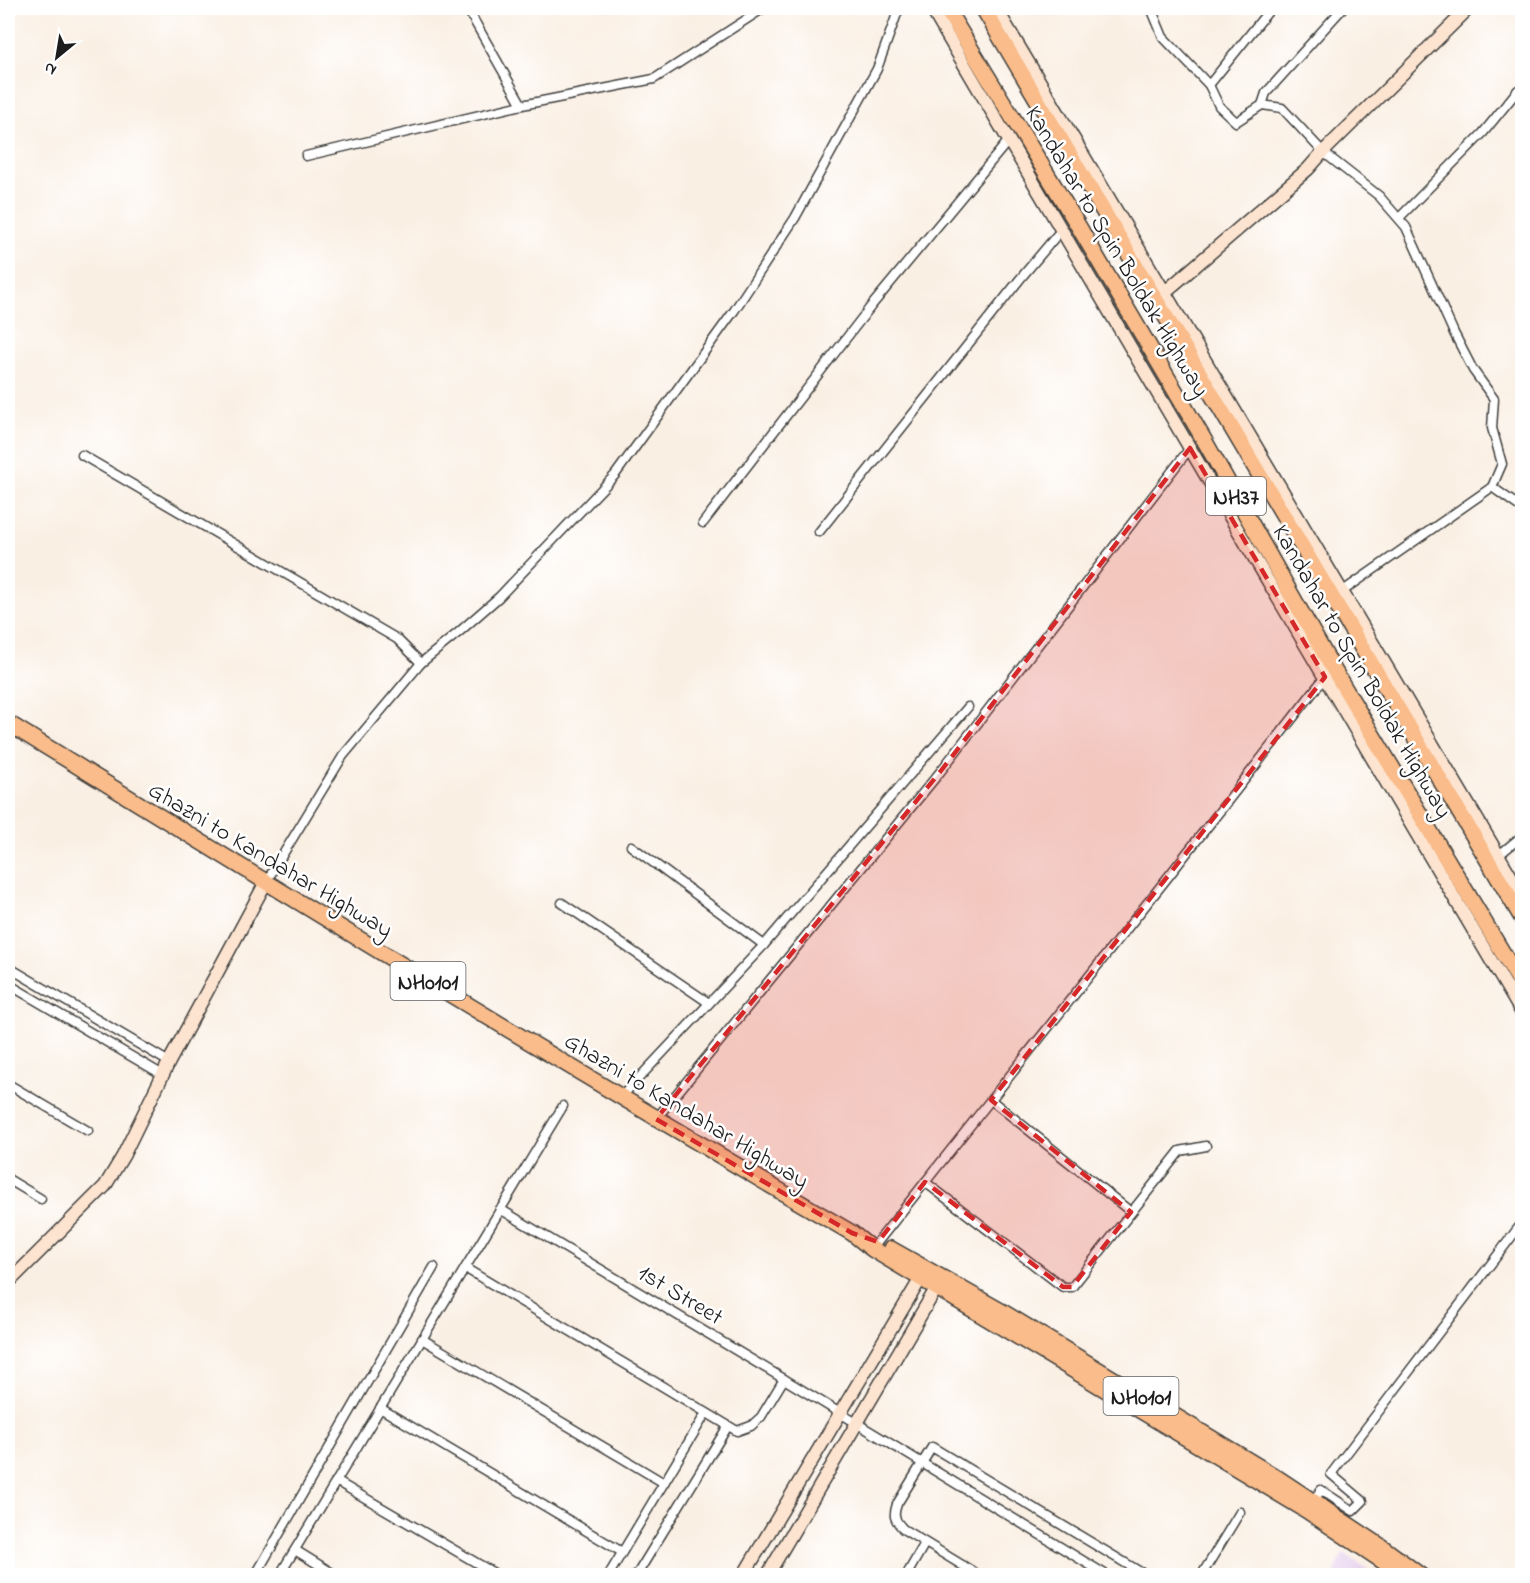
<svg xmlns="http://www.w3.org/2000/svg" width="1530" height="1583" font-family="'Indie Flower',sans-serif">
  <rect width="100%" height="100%" fill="#fff"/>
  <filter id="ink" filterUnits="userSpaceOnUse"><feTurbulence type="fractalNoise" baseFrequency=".0167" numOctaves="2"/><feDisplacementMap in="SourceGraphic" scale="12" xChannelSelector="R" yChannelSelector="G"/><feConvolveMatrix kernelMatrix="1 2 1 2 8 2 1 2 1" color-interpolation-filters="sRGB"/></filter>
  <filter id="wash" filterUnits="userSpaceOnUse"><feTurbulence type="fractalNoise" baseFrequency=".008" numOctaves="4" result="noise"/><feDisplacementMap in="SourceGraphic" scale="24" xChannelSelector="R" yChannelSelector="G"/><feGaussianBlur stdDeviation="1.35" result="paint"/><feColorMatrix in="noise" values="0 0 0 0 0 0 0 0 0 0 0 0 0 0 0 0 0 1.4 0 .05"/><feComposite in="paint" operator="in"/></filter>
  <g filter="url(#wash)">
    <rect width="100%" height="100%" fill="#faefe3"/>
    <path fill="#e8d2ee" d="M1343,1553H1344L1376,1575H1334Z"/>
  </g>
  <g filter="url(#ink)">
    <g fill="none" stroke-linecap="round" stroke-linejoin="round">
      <defs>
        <g id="street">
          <path d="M467,8L522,105"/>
          <path d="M1151,8L1163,37L1209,85L1219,106L1236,122L1262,105L1282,108L1323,152L1379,196L1406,227L1454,333L1473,370L1494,399L1492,428L1502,464L1492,487"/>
          <path d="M1209,85L1271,8"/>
          <path d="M1262,105L1266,93L1342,9"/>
          <path d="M306,156L522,105L654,79L764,8"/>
          <path d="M1399,218L1483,133L1518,90L1522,93"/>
          <path d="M82,455L397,639L421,663"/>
          <path d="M703,523L872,305L1009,140"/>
          <path d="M819,532L1020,279L1062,229"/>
          <path d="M1343,591L1492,487L1520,507L1522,505"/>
          <path d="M631,846L764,945"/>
          <path d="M1499,855L1522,836"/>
          <path d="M266,882L343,756L421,663L459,632L499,597L615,475L734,311L795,218L877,69L898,11L902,8"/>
          <path d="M562,903L709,1003"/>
          <path d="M8,967L169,1062"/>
          <path d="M8,984L163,1075"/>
          <path d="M8,1084L88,1131"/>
          <path d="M621,1097L764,945L968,707"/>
          <path d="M991,1100L1131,1212"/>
          <path d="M656,1119L940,772L1190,448"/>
          <path d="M8,1179L41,1199"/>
          <path d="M925,1182L1063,1287H1072L1180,1151L1206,1146"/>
          <path d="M500,1209L784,1379L1108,1576"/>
          <path d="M872,1249L1168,877L1325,677"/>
          <path d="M465,1268L737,1431L751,1426L761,1417L784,1379"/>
          <path d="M422,1339L664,1483"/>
          <path d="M380,1408L622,1552"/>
          <path d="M336,1481L499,1576"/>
          <path d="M1312,1502L1321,1490L1353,1511L1363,1501L1331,1474L1522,1223"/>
          <path d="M295,1550L337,1576"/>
          <path d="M8,1574L10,1576"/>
          <path d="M255,1576L434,1267"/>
          <path d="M279,1576L563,1106"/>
          <path d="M608,1576L706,1413"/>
          <path d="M636,1576L728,1426"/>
          <path d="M906,1576L925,1543"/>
          <path d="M980,1576L903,1529C894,1519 893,1516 897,1504L932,1447L1147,1576"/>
          <path d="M1201,1576L1240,1512"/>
        </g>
        <g id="secondary">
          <path d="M931,8L1522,1013"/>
          <path d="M996,8L1522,895"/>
          <path d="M1165,292L1308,169L1323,152L1469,8"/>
          <path d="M8,1283L105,1186L123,1156L169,1062L266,882"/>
          <path d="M743,1576L924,1273"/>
          <path d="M767,1576L940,1282"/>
        </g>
        <g id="highway">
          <path d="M946,8L1073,217L1203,438L1332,667L1522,985"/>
          <path d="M983,8L1522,918"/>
          <path d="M8,723C288,896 568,1068 852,1233L872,1249L1306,1510L1405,1576"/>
          <path d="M891,1249L1001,1311L1279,1479L1382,1547L1421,1576"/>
        </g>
      </defs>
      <use href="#street" stroke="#3d3c3a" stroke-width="11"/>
      <use href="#secondary" stroke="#3d3c3a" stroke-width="15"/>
      <use href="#highway" stroke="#3d3c3a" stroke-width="18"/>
      <use href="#street" stroke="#fff" stroke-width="8"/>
      <use href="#secondary" stroke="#fde4d0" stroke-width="12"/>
      <use href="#highway" stroke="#f9bc8a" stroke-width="15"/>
    </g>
  </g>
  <path fill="#d62828" fill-opacity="0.2" stroke="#d62828" stroke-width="4.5" stroke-dasharray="12 8" stroke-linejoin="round" d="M1190,448L1325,677L991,1100L1131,1212L1072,1287H1063L925,1182L878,1242L852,1233L656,1119L940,772Z"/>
  <g text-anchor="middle" stroke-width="5" stroke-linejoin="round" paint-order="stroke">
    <g fill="#fff" stroke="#606060" stroke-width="1.5">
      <rect x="1206" y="477" width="60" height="38" rx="4.5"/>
      <rect x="390.5" y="962" width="75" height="38" rx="4.5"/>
      <rect x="1103.5" y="1377" width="75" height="38" rx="4.5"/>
    </g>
    <g font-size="22" font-weight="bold" fill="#1c1c1c">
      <text x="1236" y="504">NH37</text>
      <text x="428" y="989">NH0101</text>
      <text x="1141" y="1404">NH0101</text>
    </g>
    <g font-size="24" fill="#1c1c1c" stroke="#fff">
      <text transform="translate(1118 251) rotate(59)" y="8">Kandahar to Spin Boldak Highway</text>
      <text transform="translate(1363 671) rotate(60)" y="8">Kandahar to Spin Boldak Highway</text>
      <text transform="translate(271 859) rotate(31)" y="8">Ghazni to Kandahar Highway</text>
      <text transform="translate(687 1110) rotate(31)" y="8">Ghazni to Kandahar Highway</text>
      <text transform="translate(681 1294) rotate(31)" y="8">1st Street</text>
    </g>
  </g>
  <rect width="1530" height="1583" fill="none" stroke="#fff" stroke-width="30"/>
  <g transform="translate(57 57) rotate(210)" stroke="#ffffff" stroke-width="4.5" paint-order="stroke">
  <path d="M0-4.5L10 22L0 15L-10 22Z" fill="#1c1c1c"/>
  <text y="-9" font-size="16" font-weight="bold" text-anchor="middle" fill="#1c1c1c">N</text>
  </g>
</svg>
